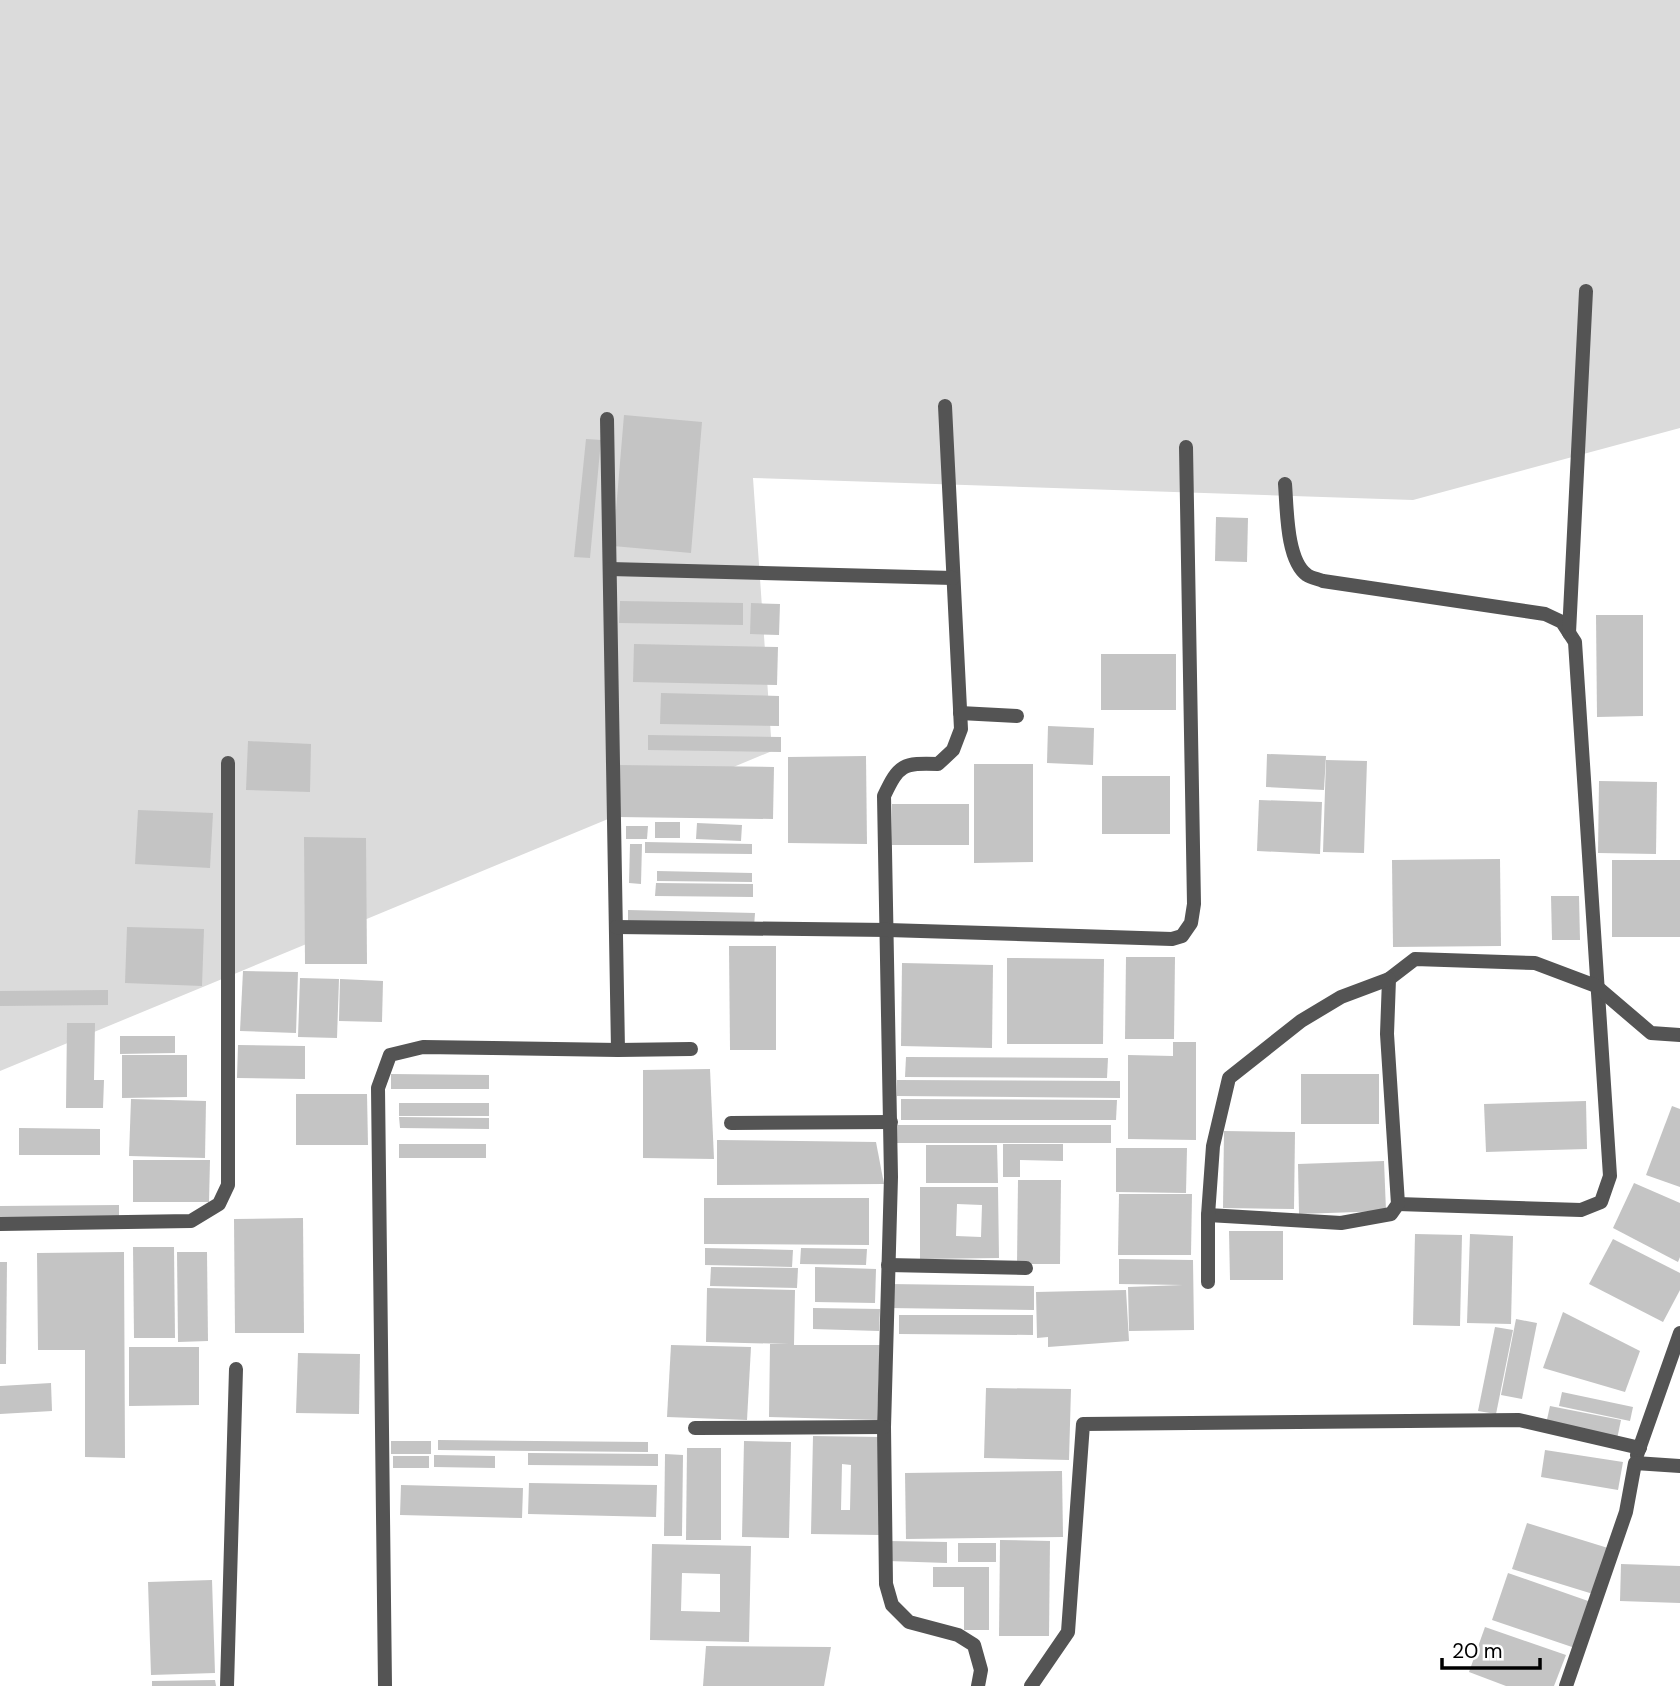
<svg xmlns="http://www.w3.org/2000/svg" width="1680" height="1686" font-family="'DM Sans',sans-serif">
  <rect width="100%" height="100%" fill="#fff"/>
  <path fill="#dbdbdb" d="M0,0H1680V428L1413,500L753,478L772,751L0,1071Z"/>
  <g fill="#c4c4c4" fill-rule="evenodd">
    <path d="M624,415L702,422L691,553L613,546Z"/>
    <path d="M586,439L601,440L590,558L574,557Z"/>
    <path d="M1216,517L1248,518L1247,562L1215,561Z"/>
    <path d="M620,601L743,603V625L619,623Z"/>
    <path d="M751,603L780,604L779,635L750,634Z"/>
    <path d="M1596,615H1643V716L1597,717Z"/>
    <path d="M634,644L778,647L777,685L633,682Z"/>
    <rect x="1101" y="654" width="75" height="56"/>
    <path d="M661,693L779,696V726L660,724Z"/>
    <path d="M1048,726L1094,728L1093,765L1047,763Z"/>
    <path d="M648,735L781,737V752L648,750Z"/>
    <path d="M248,741L311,744L310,792L246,790Z"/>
    <path d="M1267,754L1326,756L1324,790L1266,787Z"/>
    <path d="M866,756L867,844L788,843V757Z"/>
    <path d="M1326,760L1367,761L1364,853L1323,852Z"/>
    <path d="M974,764H1033V862L974,863Z"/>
    <path d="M617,765L774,767L773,819L617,817Z"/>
    <rect x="1102" y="776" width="68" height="58"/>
    <path d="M1599,781L1657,782L1656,854L1598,853Z"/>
    <path d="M1259,800L1322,802L1320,854L1257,851Z"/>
    <rect x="892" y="804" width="77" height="41"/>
    <path d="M138,810L213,813L210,868L135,864Z"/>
    <rect x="655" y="822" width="25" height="16"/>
    <path d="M697,823L742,825L741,841L696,839Z"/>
    <path d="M626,826H648L647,839H626Z"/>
    <path d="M304,837L366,838L367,964H305Z"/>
    <path d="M645,842L752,844V854L645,853Z"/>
    <path d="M630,844H642L641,884L629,883Z"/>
    <path d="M1500,859L1501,946L1393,947L1392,860Z"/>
    <rect x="1612" y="860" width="68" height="77"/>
    <path d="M657,871L752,873V882L657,881Z"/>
    <path d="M656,883L753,884V897L655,896Z"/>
    <path d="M1551,896H1579L1580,940H1552Z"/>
    <path d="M628,910L755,913L754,927L628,924Z"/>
    <path d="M127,927L204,929L202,986L125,983Z"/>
    <path d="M729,946H776V1050H730Z"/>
    <path d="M1126,957H1175L1174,1039H1125Z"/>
    <path d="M1007,958L1104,959L1103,1044H1007Z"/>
    <path d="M902,963L993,965L992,1048L901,1046Z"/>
    <path d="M243,971L298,972L296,1033L240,1031Z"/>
    <path d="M300,978L339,979L337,1038L298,1037Z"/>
    <path d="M340,979L383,981L382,1022L339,1021Z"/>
    <path d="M108,990V1005L0,1006V991Z"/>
    <path d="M67,1023H95L94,1080H104L103,1108H66Z"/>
    <path d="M120,1036H175V1053L120,1054Z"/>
    <path d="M1173,1042H1196V1140L1128,1139V1055L1173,1056Z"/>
    <path d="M238,1045L305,1046V1079L237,1078Z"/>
    <path d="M122,1055H187V1097L122,1098Z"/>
    <path d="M906,1057L1108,1058L1107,1078L905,1077Z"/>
    <path d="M710,1069L714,1159L643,1158V1070Z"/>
    <path d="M391,1074L489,1075V1089H391Z"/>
    <rect x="1301" y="1074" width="78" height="50"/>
    <path d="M897,1080L1120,1081V1098L897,1096Z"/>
    <path d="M296,1094H367L368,1145H296Z"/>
    <path d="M131,1099L206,1101L205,1158L129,1156Z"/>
    <path d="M901,1099L1117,1100L1116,1120H901Z"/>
    <path d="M1586,1101L1587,1149L1486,1152L1484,1104Z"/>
    <rect x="399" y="1103" width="90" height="13"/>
    <path d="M1672,1106L1680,1109V1187L1646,1175Z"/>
    <path d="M399,1117L489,1118V1129L400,1128Z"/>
    <rect x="895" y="1125" width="216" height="18"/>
    <path d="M19,1128L100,1129V1155H19Z"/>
    <path d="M1224,1131L1295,1132L1294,1209L1223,1208Z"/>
    <path d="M717,1140L876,1142L884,1184L717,1185Z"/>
    <rect x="399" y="1144" width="87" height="14"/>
    <path d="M1003,1144H1063V1161L1020,1160V1177H1003Z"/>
    <path d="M926,1145H997L998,1183H926Z"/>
    <path d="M1116,1148H1187L1186,1193L1116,1192Z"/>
    <path d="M133,1160H210L209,1202H133Z"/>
    <path d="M1384,1161L1386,1211L1299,1214L1298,1164Z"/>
    <path d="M1018,1180H1061L1060,1264H1017Z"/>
    <path d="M1634,1183L1680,1203V1257L1678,1262L1613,1228Z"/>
    <path d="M920,1187H998L999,1258L920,1259ZM957,1204L982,1205L981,1237L956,1236Z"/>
    <path d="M1119,1194H1192L1191,1255H1118Z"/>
    <path d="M704,1198H869V1245L704,1244Z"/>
    <path d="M119,1205V1220L0,1221V1206Z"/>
    <path d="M303,1218L304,1333H235L234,1219Z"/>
    <path d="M1229,1231H1283V1280H1230Z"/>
    <path d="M1415,1234L1462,1235L1460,1326L1413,1325Z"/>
    <path d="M1470,1234L1513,1236L1511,1324L1467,1323Z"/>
    <path d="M1613,1239L1680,1273V1290L1663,1322L1589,1284Z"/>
    <path d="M133,1247H174L175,1338H134Z"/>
    <path d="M705,1248L793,1250L792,1267L705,1265Z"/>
    <path d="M801,1248L867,1249L866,1265L800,1264Z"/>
    <path d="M124,1252L125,1458L85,1457V1350H38L37,1253Z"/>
    <path d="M177,1252H207L208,1341L178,1342Z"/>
    <path d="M1119,1259L1193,1260L1194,1330L1129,1331L1128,1287L1183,1285L1119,1284Z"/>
    <path d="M0,1262H7L6,1364H0Z"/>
    <path d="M711,1267L798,1268L797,1288L710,1286Z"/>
    <path d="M815,1267L876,1269L875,1303L815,1302Z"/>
    <path d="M889,1284L1034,1286V1310L888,1308Z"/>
    <path d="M707,1288L795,1290L794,1345H880L877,1420L769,1417L770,1344H789L706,1342Z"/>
    <path d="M1126,1290L1129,1341L1048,1347V1337L1037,1338L1036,1292Z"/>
    <path d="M813,1308L880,1309L879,1331L813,1329Z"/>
    <path d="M1563,1312L1640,1351L1625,1392L1543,1368Z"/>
    <path d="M899,1315H1033V1335L899,1334Z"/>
    <path d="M1516,1319L1537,1323L1522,1399L1501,1395Z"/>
    <path d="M1495,1327L1513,1330L1496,1414L1478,1411Z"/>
    <path d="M671,1345L751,1347L747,1420L667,1417Z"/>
    <path d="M129,1347H199V1405L129,1406Z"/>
    <path d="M298,1353L360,1354L359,1414L296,1413Z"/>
    <path d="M51,1383L52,1411L0,1414V1386Z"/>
    <path d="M986,1388L1071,1389L1069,1460L984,1458Z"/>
    <path d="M1562,1392L1633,1407L1630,1421L1559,1406Z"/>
    <path d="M1550,1406L1621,1420L1617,1439L1546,1424Z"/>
    <path d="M813,1436L882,1437L880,1535L811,1534ZM842,1464L851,1465L850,1510H841Z"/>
    <path d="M438,1440L648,1442V1452L438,1450Z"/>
    <rect x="391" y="1441" width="40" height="13"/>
    <path d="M744,1441L791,1442L789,1538L742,1537Z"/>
    <path d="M687,1448H721V1540H686Z"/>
    <path d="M1545,1450L1623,1462L1618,1490L1541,1477Z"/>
    <path d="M528,1453L658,1454V1466L528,1465Z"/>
    <path d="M665,1454L683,1455L682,1536H664Z"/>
    <path d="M434,1455L495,1456V1468L434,1467Z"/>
    <rect x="393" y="1456" width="36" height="12"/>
    <path d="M1062,1471L1063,1537L906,1539L905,1473Z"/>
    <path d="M529,1483L657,1485L656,1517L528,1514Z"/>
    <path d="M401,1485L523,1488L522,1518L400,1515Z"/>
    <path d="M1527,1523L1608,1548L1593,1594L1512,1569Z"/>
    <path d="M1000,1540L1050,1541L1049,1636H999Z"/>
    <path d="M888,1541L947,1542V1563L888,1561Z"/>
    <rect x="958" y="1543" width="38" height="19"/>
    <path d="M652,1544L751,1546L749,1642L650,1640ZM682,1573L720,1574V1612L681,1611Z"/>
    <path d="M1621,1564L1680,1566V1603L1620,1601Z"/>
    <path d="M933,1567H989V1630H964V1587H933Z"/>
    <path d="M1508,1573L1591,1602L1575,1648L1492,1620Z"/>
    <path d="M212,1580L215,1673L151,1675L148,1582Z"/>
    <path d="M1485,1627L1566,1655L1554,1686H1506L1469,1672Z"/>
    <path d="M706,1646L831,1647L824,1686H703Z"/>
    <path d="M215,1680L216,1686H152V1681Z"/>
  </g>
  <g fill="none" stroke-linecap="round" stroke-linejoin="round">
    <g stroke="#545454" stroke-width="14">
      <path d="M945,406L961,729L953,750L938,764C903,763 899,764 884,796L891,1177L884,1427L886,1584L892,1605L909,1622L958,1635L974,1645L981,1670L978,1686"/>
      <path d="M607,419L618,1050"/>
      <path d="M1285,484C1287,507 1286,560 1307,575C1311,578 1319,579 1323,581L1545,614L1562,622L1575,642L1610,1176L1601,1202L1581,1210L1398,1204"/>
      <path d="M610,569L953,578"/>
      <path d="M1569,633L1586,291"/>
      <path d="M960,713L1017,716"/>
      <path d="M616,927L888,930L1172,939L1182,936L1191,923L1194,904L1186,447"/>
      <path d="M731,1123L891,1122"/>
      <path d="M1208,1215L1341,1223L1391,1214L1398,1204L1387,1034L1389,979L1415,959L1535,963L1596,986L1651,1033L1680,1035"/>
      <path d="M0,1224L191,1221L219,1204L228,1185V763"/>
      <path d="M888,1265L1026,1268"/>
      <path d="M1208,1282V1215L1213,1146L1229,1078L1301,1021L1341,997L1389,979"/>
      <path d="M695,1428L884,1427"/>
      <path d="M1637,1455L1680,1333"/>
      <path d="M227,1686L236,1369"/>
      <path d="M385,1686L378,1088L390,1055L423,1047L618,1050L691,1049"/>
      <path d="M1031,1686L1068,1632L1083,1424L1519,1420L1640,1448"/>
      <path d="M1566,1686L1626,1512L1635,1463L1680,1466"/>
    </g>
  </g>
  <path d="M1442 1658v10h98v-10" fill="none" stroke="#000000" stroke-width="3.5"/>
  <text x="1452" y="1658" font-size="21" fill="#000000" stroke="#ffffff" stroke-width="5" paint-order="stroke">20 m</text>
</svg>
